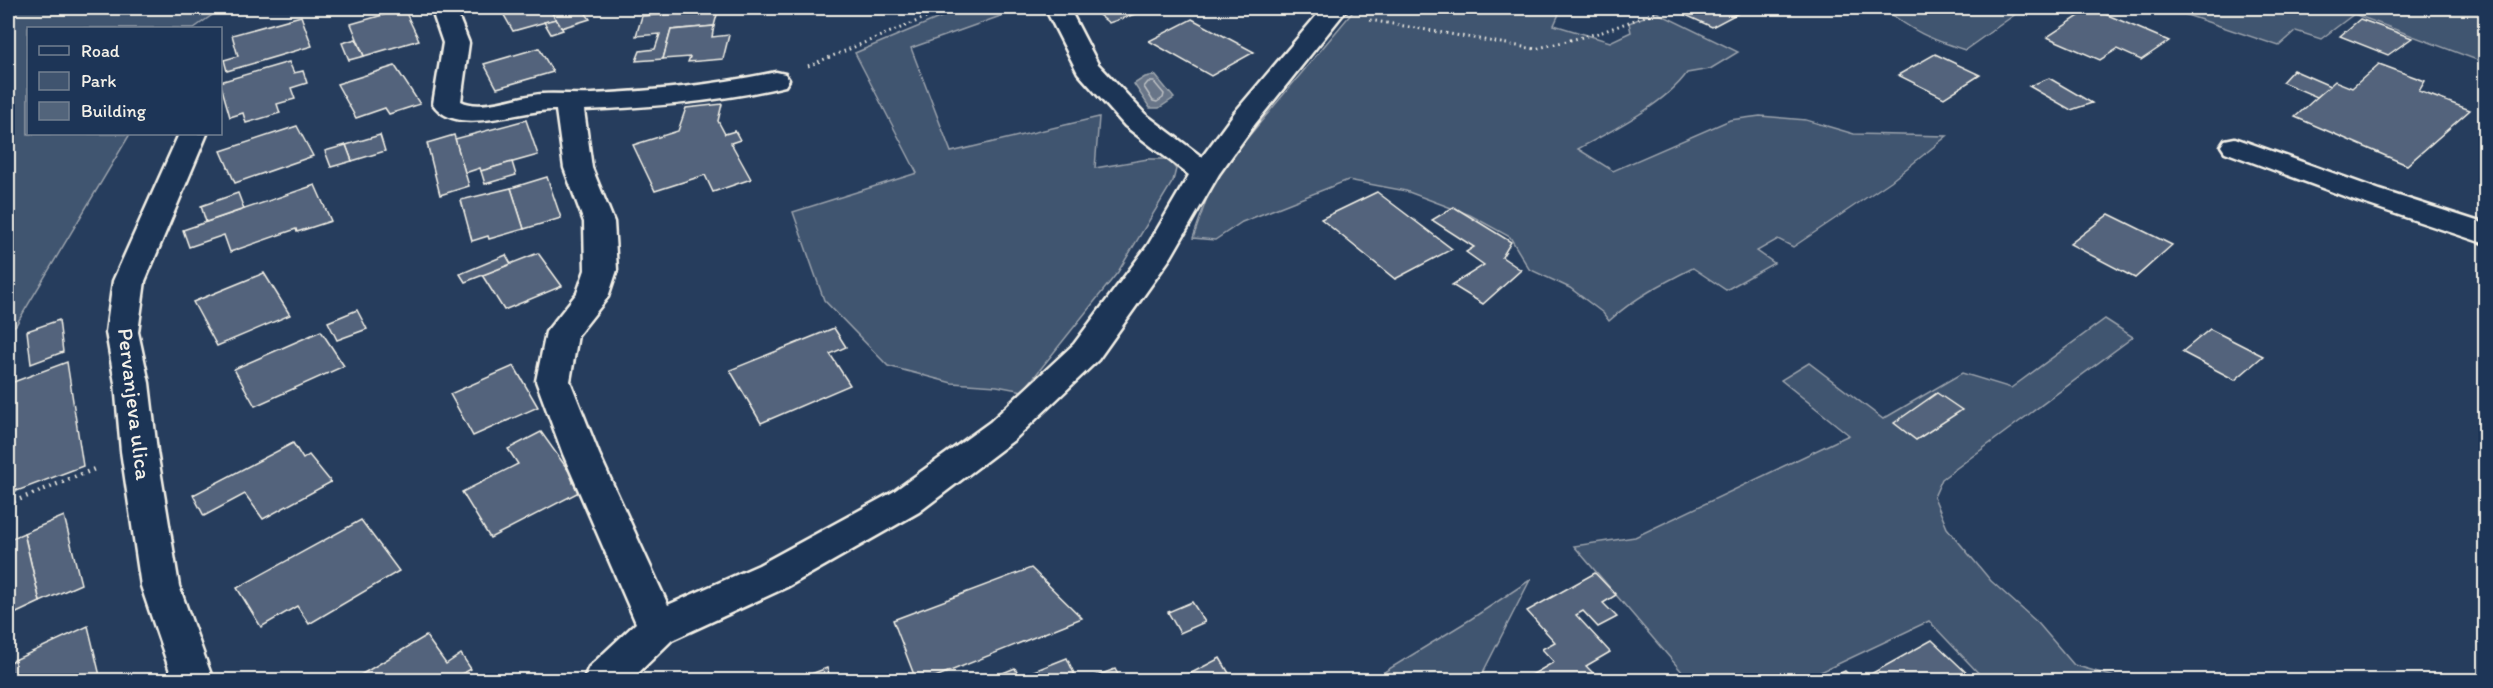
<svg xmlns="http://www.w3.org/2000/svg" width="2493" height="688" font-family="Itim,sans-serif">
  <rect width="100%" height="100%" fill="#263d5d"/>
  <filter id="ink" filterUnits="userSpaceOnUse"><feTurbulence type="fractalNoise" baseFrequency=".0167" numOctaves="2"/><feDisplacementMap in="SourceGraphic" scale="12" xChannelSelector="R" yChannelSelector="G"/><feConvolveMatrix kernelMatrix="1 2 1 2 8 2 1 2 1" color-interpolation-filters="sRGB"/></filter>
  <g filter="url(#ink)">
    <g fill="#40546f" stroke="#9aa2ac" stroke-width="1.5">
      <path d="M8,8H222L194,28H28V134H130L16,325L8,330Z"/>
      <path d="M963,8H1023L911,48L951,152L1099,117L1095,168L1148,159H1168L1176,169L1173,181L1118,272L1023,391L997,386L952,383L888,366L824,300L793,212L917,173L855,53Z"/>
      <path d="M1356,8H1548L1559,14L1554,25L1610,42L1631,32L1629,23L1656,12L1738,52L1710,69L1687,73C1665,104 1611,131 1578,149L1613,171L1730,120L1760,116L1806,120L1854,134L1947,136L1891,181L1793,247L1778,239L1757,251L1774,263L1726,290L1693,268C1663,283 1634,298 1609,321L1603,313L1570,288L1529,269L1510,237L1470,215L1406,191L1348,180L1242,222L1215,240L1193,238L1209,192L1233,155Z"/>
      <path d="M1884,8H2024L1965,50C1931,39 1912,32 1884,8Z"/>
      <path d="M2166,8H2485V63L2354,14L2321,39L2296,31L2279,46Z"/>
      <path d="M2105,319L2133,337L1942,479L1934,497L1947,528L1991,581L2038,623L2074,665L2125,680H1985L1929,621L1804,680H1689L1574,546L1635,537L1849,435L1781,380L1809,363L1883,419L1962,373L2011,388Z"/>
      <path d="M1530,580L1479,680H1371L1471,619Z"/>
    </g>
    <path fill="#677588" stroke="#9fa7ae" stroke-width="1.5" d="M1155,75L1174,98L1159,108H1150L1134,84L1145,77Z"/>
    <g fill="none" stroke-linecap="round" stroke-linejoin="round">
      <path stroke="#bcbfc2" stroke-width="1.5" d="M1148,82H1154L1164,94L1163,98L1157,102L1153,101L1144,87Z"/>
    </g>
    <g fill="#52647b" stroke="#f4f1e8" stroke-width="1.5">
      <path d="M500,8H549L556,19L513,31Z"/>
      <path d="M549,8H582L590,19L561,28Z"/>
      <path d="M1090,8H1149L1150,9L1109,23Z"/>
      <path d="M1688,8H1735L1742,11L1712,27L1679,12Z"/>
      <path d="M2091,8L2169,41L2141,60L2117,49L2100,60L2047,37Z"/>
      <path d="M404,9L419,40L364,56L351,24Z"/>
      <path d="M718,11L714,26L671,30L663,59L636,61L640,51L655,49L660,34L636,36L642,16Z"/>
      <path d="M301,16L312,46L227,71L224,60L238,56L232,35Z"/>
      <path d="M556,19L563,30L551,34L544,22Z"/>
      <path d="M1192,19L1254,52L1211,76L1149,41Z"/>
      <path d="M2360,19L2412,38L2388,55L2340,36Z"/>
      <path d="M714,26L712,37L729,35L723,59L688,62L690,57L663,59L671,30Z"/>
      <path d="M356,39L364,56L349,60L342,43Z"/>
      <path d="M539,48L553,72L497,88L484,64Z"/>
      <path d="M1935,54L1980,75L1944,98L1898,75Z"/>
      <path d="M289,62L294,73L303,71L307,83L291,88L295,99L277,104L280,113L246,123L243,113L230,117L220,82Z"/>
      <path d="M2379,64L2425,81L2419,91L2470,110L2407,165L2295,117L2335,81L2352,88Z"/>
      <path d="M395,66L420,104L389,114L385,108L356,118L337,84Z"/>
      <path d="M2293,70L2330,86L2317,97L2282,82Z"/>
      <path d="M2049,78L2092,103L2071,110L2029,86Z"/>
      <path d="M722,104L718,121L725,134L735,131L740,140L731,143L751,179L713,192L705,175L655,191L633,145L678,131L686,108Z"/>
      <path d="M526,120L538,155L481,171L480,168L465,173L455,139Z"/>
      <path d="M297,126L313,156L235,183L221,151Z"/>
      <path d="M380,135L385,151L352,161L346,145Z"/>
      <path d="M454,135L469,186L440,195L427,143Z"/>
      <path d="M346,145L352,161L331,167L325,151Z"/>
      <path d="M512,162L516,175L485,184L481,171Z"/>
      <path d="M547,177L561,218L524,229L511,188Z"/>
      <path d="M315,185L331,221L297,232L296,229L230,252L224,235L189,247L183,230Z"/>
      <path d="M511,188L524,229L489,239L488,236L472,241L461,200Z"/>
      <path d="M1377,192L1452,249L1395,279L1321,219Z"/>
      <path d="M238,193L244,209L206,222L201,206Z"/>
      <path d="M1454,207L1511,242L1502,257L1521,270L1483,304L1452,285L1484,265L1466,252L1474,247L1432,220Z"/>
      <path d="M2109,214L2172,245L2135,278L2070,244Z"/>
      <path d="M538,253L562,286L504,310L482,275Z"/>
      <path d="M506,255L511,264L465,282L460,274Z"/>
      <path d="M264,273L290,315L217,346L193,302Z"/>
      <path d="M357,310L367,329L337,340L328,322Z"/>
      <path d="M59,320L63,352L31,364L27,331Z"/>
      <path d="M834,328L846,347L830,354L850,385L761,423L730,370Z"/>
      <path d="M2210,329L2263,356L2235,380L2182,352Z"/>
      <path d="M321,331L344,366L255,406L234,369Z"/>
      <path d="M67,362L83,466L17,491V489L8,492V384Z"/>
      <path d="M514,366L538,407L473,436L450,394Z"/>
      <path d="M1937,393L1962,410L1916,440L1894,423Z"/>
      <path d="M541,432L576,481L573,483L579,492L490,538L462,492L518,464L508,449Z"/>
      <path d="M293,443L303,459L309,455L331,482L263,519L245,494L204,516L193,495Z"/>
      <path d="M64,516L81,584L40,602L24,533Z"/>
      <path d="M361,520L399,571L309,624L297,606L261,627L237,588Z"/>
      <path d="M24,533L40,602L8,617V540Z"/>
      <path d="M1031,568L1082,618L928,680H916L893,620Z"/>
      <path d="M1595,573L1616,595L1603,603L1617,617L1598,627L1583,611L1576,615L1610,652L1586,666L1597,677L1591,680H1523L1554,662L1542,649L1555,642L1527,611Z"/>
      <path d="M1192,602L1205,622L1180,633L1168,612Z"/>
      <path d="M88,626L101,680H8V663Z"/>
      <path d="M426,636L446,664L461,654L471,669L457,677L459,680H352Z"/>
      <path d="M1932,640L1974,680H1860Z"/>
      <path d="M1067,658L1077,680H986L1015,668L1019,677Z"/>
      <path d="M1220,658L1233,680H1178Z"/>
      <path d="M827,668L831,680H795Z"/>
      <path d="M1115,669L1121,680H1086Z"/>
      <path d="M1845,671L1854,680H1826Z"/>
    </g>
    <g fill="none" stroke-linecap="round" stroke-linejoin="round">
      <defs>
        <g id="street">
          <path d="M431,8H455L469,43L461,101C481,112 520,95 542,94C559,93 576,95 593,94C655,91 715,85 776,72L785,74L789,80L785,86C719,102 651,107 584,110L592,168L614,222L617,270L608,297L578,335L570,381L599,454L668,605L759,565L893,492L990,422L1074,344L1148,245L1189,175L1125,126L1078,73L1045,8H1069L1098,64L1145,114L1202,157L1235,112L1323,8H1348L1255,124L1219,174L1171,257L1098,360L1014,440L919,512L787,587L672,640L631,680H583L589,667L636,623L563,454L536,381L546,332L577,293L585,270L584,222L564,168L556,110C522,108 457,139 433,104L443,43Z"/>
          <path d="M179,134H207L145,281L138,332L149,383L157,451L179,586L213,680H173L141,586L121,451L115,383L106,332L113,281Z"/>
          <path d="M2235,138L2380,190L2486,224V244L2360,202L2225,152L2221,146L2225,140Z"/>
        </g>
      </defs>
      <use href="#street" stroke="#f4f1e8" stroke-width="5"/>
      <g stroke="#f4f1e8" stroke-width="3" stroke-dasharray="1.5 4" stroke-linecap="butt">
        <path d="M1370,20L1535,49L1602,32L1667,8"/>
        <path d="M808,66L949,8"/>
      </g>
      <path stroke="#f4f1e8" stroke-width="4.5" stroke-dasharray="1.5 5" stroke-linecap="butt" d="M8,504L97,468"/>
      <use href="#street" fill="#1d3557" fill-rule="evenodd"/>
    </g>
  </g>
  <g text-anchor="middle" stroke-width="5" stroke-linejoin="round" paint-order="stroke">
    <g font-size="22" fill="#f4f1e8" stroke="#1d3557">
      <text transform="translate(135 404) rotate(83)" y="8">Pervanjeva ulica</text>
    </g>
  </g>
  <rect width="2493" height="688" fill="none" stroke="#1d3557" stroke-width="30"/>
  <rect x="15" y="15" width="2463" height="658" fill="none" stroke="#f4f1e8" stroke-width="2" filter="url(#ink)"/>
  <rect x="27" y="27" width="195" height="108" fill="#1d3557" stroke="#738091" stroke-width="1.5"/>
  <rect x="39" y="46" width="30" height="9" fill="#1d3557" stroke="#738091" stroke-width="1.5"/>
  <text x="81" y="57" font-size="18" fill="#f4f1e8">Road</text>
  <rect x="39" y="72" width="30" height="18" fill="#40546f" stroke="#738091" stroke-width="1.5"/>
  <text x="81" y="87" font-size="18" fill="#f4f1e8">Park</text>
  <rect x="39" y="102" width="30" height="18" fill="#52647b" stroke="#738091" stroke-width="1.5"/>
  <text x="81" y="117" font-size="18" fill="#f4f1e8">Building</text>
</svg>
